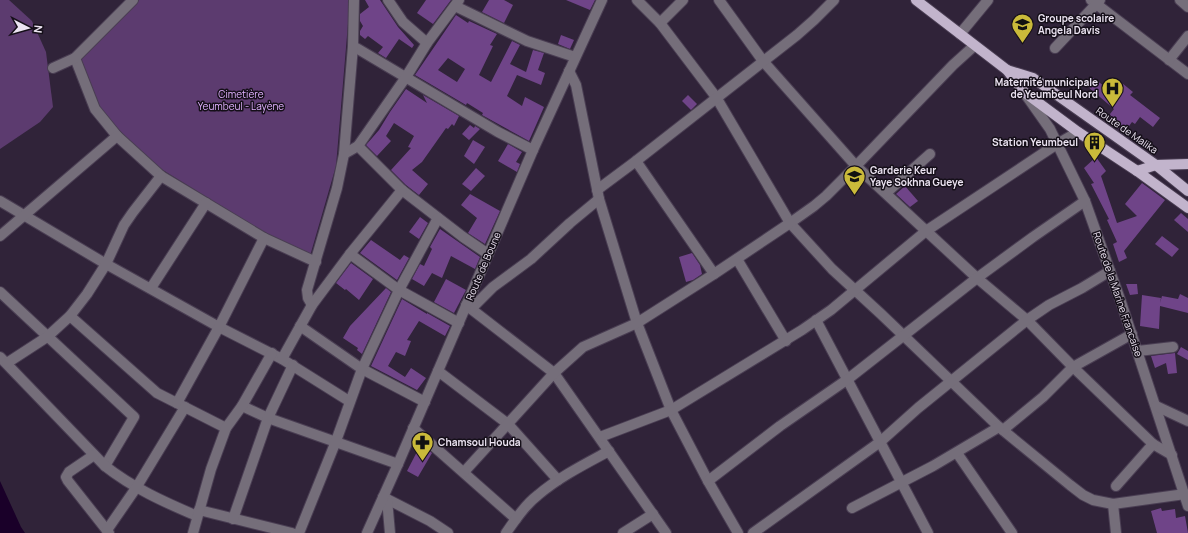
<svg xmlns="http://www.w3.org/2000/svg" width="1188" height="533" font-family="Manrope,sans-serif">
  <rect width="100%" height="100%" fill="#302339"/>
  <g fill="#5c3b6f">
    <path d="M0,0H9L32,21L46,52L53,107L40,122L0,149Z"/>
    <path d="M139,0H350L336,166L310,256L266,234L145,159L100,111L80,58Z"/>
  </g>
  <path fill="#1a0029" d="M0,481L21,527L25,533H0Z"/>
  <g fill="#6f4488" fill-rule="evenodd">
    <path d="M365,0H380L398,27L414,45L412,48L399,39L386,58L378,53L383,47L368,36L365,39L360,35V31L363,26L360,21V14L369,7Z"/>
    <path d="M426,0H451L433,24L417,13Z"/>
    <path d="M489,0H504L513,5L504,23L482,12Z"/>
    <path d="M566,0H595L590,10Z"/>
    <path d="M456,15L468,23L469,21L497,34L490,45L493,46L479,75L491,82L512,41L520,45L510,64L526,72L533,50L544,53L538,70L545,73L541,85L517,75L507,96L522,106L525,97L544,107L529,141L482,115L483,113L467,103L466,105L415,75ZM448,58L465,69L457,82L438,70Z"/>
    <path d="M561,35L574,40L570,49L558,44Z"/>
    <path d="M1093,78L1114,93L1122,83L1133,92L1130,95L1160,118L1153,127L1140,117L1135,124L1132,122L1124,133L1106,119L1114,109L1087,86Z"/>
    <path d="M406,89L427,103L423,95L459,116L454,126L452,124L448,129L446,128L422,162L412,170L428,184L419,195L406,185L391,170L411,148L408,147L414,136L394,123L386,136L391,141L377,156L366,145L379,130L390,112Z"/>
    <path d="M688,95L697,104L691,110L682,101Z"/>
    <path d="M470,125L474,128L475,126L480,129L469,140L462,134Z"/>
    <path d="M473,140L485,147L474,164L464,156Z"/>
    <path d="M508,144L522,152L516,162L520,164L517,172L498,161Z"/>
    <path d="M1096,157L1106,171L1101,176L1117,223L1137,216L1125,204L1142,183L1165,200L1124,251L1127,258L1119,262L1113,244L1117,242L1107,220L1109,219L1091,184L1094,183L1084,168Z"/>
    <path d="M476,168L485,176L471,191L462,184Z"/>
    <path d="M905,186L918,201L910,207L896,194Z"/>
    <path d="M470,194L500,211L485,244L468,233L477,218L461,205Z"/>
    <path d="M1181,213L1188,219V232L1174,220Z"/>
    <path d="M420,217L428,223L419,239L409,232Z"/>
    <path d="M440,229L480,257L475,269L451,256L442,278L432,273L424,286L412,279L420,264L424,266L432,249L430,247Z"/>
    <path d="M1162,236L1179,249L1172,257L1155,244Z"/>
    <path d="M371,240L400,260L404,255L409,258L397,280L360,253Z"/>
    <path d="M692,253L700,265L702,274L693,280L686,282L679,257Z"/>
    <path d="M351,263L373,279L359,300L346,289L345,290L336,283Z"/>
    <path d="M446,279L466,290L454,313L434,302Z"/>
    <path d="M1126,284H1137L1138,294L1130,295Z"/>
    <path d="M386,288L391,292L362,354L357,350L358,348L343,338L350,326Z"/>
    <path d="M1180,294L1188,298V313L1160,306L1159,329L1140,326L1142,295L1161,298L1160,303L1162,296L1178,299Z"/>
    <path d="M402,299L427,314V313L450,326L445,336L419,321L407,340L411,341L405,356L396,352L388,366L405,377L411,368L426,378L417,390L371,366Z"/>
    <path d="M1181,347L1188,351V360L1177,354Z"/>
    <path d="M1175,353L1177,373L1168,374L1166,363L1155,368L1151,356Z"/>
    <path d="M421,444L432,453L418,477L407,471Z"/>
    <path d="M1161,508L1162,511L1175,509L1176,518L1185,516L1188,533H1157L1151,511Z"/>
  </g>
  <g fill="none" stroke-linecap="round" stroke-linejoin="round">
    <defs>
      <g id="minor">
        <path d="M388,0L403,22L427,43"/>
        <path d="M637,0L660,23L716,97L790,223L832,269L881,314L999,427L1070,485L1083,495L1093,500L1113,504L1185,494"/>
        <path d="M719,0L763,61L856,166L977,278L1027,320L1073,367L1153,444L1172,455"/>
        <path d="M1091,0L1188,74"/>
        <path d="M1180,0L1188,7"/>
        <path d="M455,6L527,41L575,57"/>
        <path d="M660,23L683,0"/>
        <path d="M960,34L988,0"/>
        <path d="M353,46L498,132L533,150"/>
        <path d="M1055,48L1100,0"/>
        <path d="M75,58L95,109L117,136L161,176L264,238L316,262"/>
        <path d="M1169,60L1188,36"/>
        <path d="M53,68L75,58L133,0"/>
        <path d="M569,71L576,85L599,199L637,323L671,410L708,481L738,533"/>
        <path d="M1026,95L1050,129L1085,201L1121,302L1188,506"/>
        <path d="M358,146L402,190L463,237L488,254"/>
        <path d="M344,154L358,146L406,77L427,43L459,0"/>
        <path d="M636,161L714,274"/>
        <path d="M597,190L636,161L797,35L814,20L834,0"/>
        <path d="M886,193L930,154"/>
        <path d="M0,201L106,264L219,327L282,359L349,401"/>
        <path d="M0,236L117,136"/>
        <path d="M350,254L399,290L459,323"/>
        <path d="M737,259L786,341"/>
        <path d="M151,288L206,203"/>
        <path d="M0,292L134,417L105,466"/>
        <path d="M312,305L308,298L307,290L337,188L344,154L353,46L354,0"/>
        <path d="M466,305L554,373L666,533"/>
        <path d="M471,309L493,287L531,259L570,223L599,199"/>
        <path d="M70,316L157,393L226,428"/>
        <path d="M816,320L928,533"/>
        <path d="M300,326L362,369L425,402"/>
        <path d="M1138,351L1173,347"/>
        <path d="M0,357L105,466C133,488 164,502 197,516"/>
        <path d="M282,359L312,305L350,254L402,190"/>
        <path d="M7,363L47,337L70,316L87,294L106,264L124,225L133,212L161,176"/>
        <path d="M438,371L508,424L558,480"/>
        <path d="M177,403L219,327L264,238"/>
        <path d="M242,406L268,418L398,464"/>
        <path d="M1156,406L1188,421"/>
        <path d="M413,428L516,519"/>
        <path d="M1003,430L1043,397L1073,367L1132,334"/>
        <path d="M600,437L671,410L802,330L831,310L926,231L1057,144L1078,132"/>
        <path d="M957,453L1012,533"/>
        <path d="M94,455L69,472L66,477L68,481L109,533"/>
        <path d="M464,472L554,373L583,347L637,323L714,274L790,223L814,206L826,196L856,166L953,65L974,46"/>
        <path d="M708,481L780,426L848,379L977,278L1033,237L1085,201"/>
        <path d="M1116,486L1153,444"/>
        <path d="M383,497L430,521L448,533"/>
        <path d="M387,499L390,533"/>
        <path d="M1113,504L1116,533"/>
        <path d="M852,508L933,466L999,427"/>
        <path d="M199,510L292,533"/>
        <path d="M233,519L268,418L293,365"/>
        <path d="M107,530L136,488L185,407"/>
        <path d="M193,533L211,469L226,428L242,406L272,353"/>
        <path d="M299,533L336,441L362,369L399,290L438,218"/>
        <path d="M367,533L398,464L533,150L602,0"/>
        <path d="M506,533C515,520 525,505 538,495C559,477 585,464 609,451"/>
        <path d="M623,533L653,514"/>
        <path d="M753,533L880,442L918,408L1027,320L1049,305L1082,288L1110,271"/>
      </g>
      <g id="major">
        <path d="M916,0L1007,70L1024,92L1078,132L1137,171L1188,208"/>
        <path d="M1007,70L1033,78L1156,165L1188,191"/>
        <path d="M1137,171L1156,165L1188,164"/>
      </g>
    </defs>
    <use href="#minor" stroke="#4a3e53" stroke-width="12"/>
    <use href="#major" stroke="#4a3e53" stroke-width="12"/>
    <use href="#minor" stroke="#756e7a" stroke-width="10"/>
    <use href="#major" stroke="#c2b4cc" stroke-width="10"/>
  </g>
  <defs>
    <symbol id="school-pin" viewBox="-11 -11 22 30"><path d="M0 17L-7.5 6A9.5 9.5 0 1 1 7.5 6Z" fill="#caba3a" stroke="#150f19"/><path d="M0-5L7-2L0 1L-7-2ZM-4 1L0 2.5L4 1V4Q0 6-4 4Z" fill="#111"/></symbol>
    <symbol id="hospital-pin" viewBox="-11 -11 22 30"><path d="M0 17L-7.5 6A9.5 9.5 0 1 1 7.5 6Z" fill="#caba3a" stroke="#150f19"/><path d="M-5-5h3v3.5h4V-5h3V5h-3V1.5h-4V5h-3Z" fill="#111"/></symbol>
    <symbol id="building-pin" viewBox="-11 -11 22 30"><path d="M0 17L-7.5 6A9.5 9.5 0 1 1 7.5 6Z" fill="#caba3a" stroke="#150f19"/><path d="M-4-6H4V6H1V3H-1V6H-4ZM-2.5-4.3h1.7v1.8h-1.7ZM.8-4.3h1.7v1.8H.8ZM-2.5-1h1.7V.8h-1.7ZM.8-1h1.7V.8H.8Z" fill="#111"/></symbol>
    <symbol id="pharmacy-pin" viewBox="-11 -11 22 30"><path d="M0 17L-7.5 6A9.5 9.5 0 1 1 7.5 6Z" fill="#caba3a" stroke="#150f19"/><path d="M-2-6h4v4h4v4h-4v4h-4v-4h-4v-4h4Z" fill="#111"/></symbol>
  </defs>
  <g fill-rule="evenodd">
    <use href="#school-pin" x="1010" y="12" width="25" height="34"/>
    <use href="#hospital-pin" x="1100" y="76" width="25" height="34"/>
    <use href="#building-pin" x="1082" y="130" width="25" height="34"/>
    <use href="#school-pin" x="842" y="164" width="25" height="34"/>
    <use href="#pharmacy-pin" x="410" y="430" width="25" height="34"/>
  </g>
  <g text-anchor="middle" stroke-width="3" stroke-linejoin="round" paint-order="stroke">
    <g font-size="10" font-weight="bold" fill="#ece4f2" stroke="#150f19" text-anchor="start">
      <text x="1038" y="22">Groupe scolaire<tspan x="1038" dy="12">Angela Davis</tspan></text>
      <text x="1098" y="86" text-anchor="end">Maternité municipale<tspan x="1098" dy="12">de Yeumbeul Nord</tspan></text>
      <text x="1078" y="146" text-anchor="end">Station Yeumbeul</text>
      <text x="870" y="174">Garderie Keur<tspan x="870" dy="12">Yaye Sokhna Gueye</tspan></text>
      <text x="438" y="446">Chamsoul Houda</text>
    </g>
    <g font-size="10" fill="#e1b2ff" stroke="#150f19">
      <text x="241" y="98">Cimetière<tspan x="241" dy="12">Yeumbeul - Layène</tspan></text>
    </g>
    <g font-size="10" fill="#ece4f2" stroke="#150f19">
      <text transform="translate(1127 130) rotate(35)" y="4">Route de Malika</text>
      <text transform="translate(483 266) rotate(-67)" y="4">Route de Boune</text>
      <text transform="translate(1118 294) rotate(71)" y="4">Route de la Marine Francaise</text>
    </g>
  </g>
  <g transform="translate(28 28) rotate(96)" stroke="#150f19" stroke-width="3" paint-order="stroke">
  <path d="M0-3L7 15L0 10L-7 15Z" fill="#ece4f2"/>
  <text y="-6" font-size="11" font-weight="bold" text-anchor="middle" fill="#ece4f2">N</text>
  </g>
</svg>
